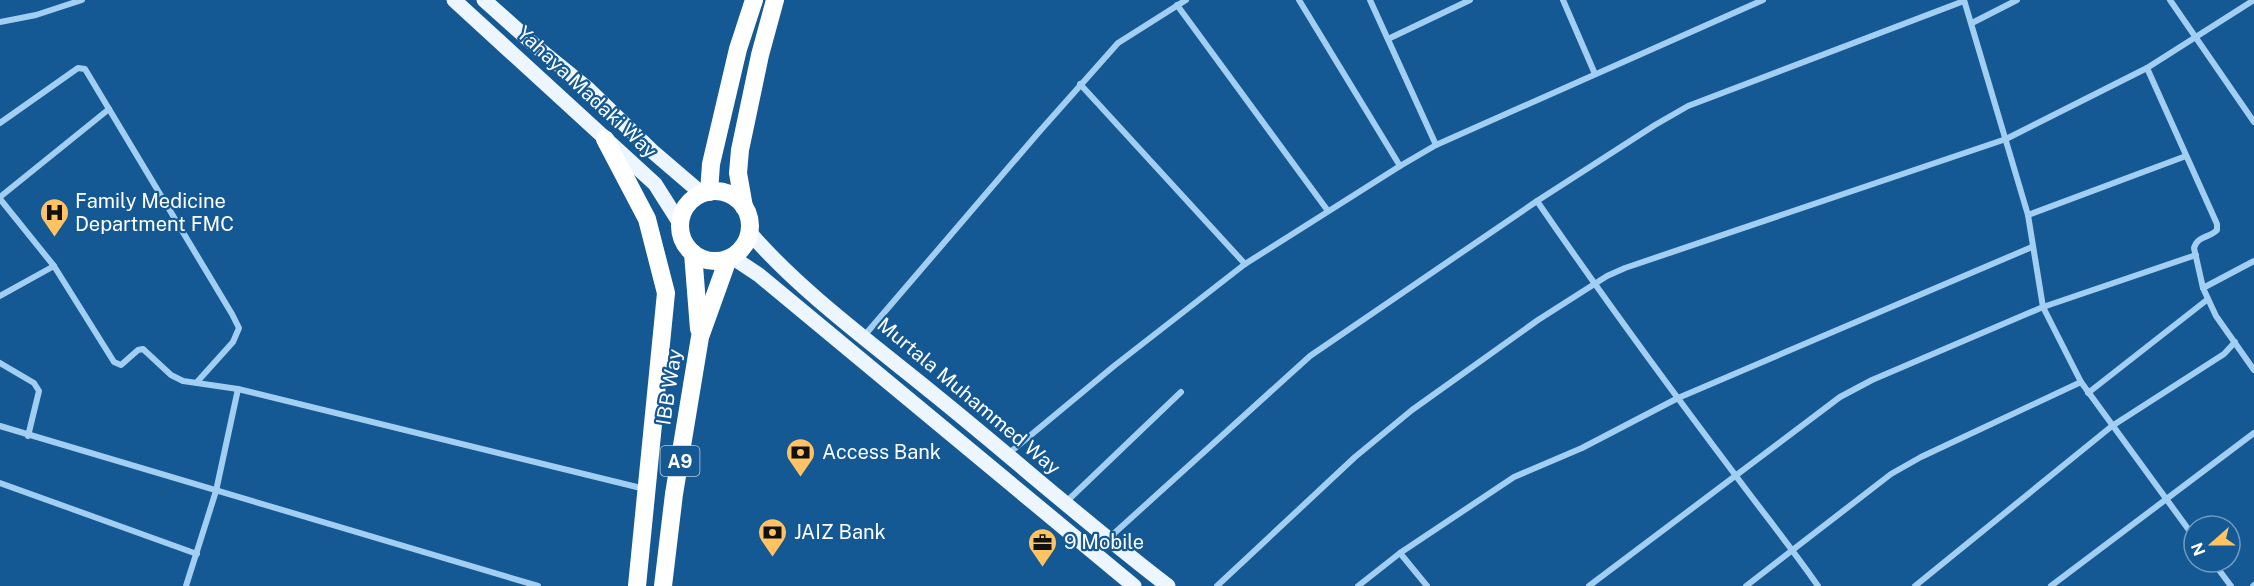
<svg xmlns="http://www.w3.org/2000/svg" width="2254" height="586" viewBox="0 0 2254 586" font-family="'Public Sans',sans-serif">
<style>
.lines{fill:none;stroke-linecap:round;stroke-linejoin:round}
.street{stroke:#a2cef2;stroke-width:6}
.primary{stroke:#edf6ff;stroke-width:15}
.highway{stroke:#fff;stroke-width:18}
.labels{text-anchor:middle;dominant-baseline:central;stroke-width:4.5;stroke-linejoin:round;paint-order:stroke}
.shield{fill:#145894;stroke:#b8cddf;stroke-width:1.5}
.shield-label{font-size:18px;font-weight:bold;fill:#fff}
.street-label{font-size:20px;fill:#fff;stroke:#145894}
.poi-label{font-size:20px;fill:#fff;stroke:#145894;text-anchor:start}
</style>
<rect width="100%" height="100%" fill="#145894"/>
<g class="lines">
<g class="street">
<path d="M1299,0L1400,166"/>
<path d="M1370,0L1436,145"/>
<path d="M1563,0L1595,74"/>
<path d="M1964,0L2028,215L2043,307L2081,382L2194,537"/>
<path d="M2170,0L2254,122"/>
<path d="M1177,5L1328,211"/>
<path d="M0,22L36,15L82,0"/>
<path d="M1972,23L2017,0"/>
<path d="M1388,39L1470,0"/>
<path d="M2147,68L2217,224V230C2210,238 2198,235 2194,248L2203,288L2216,316L2254,370"/>
<path d="M1080,84L1245,264"/>
<path d="M0,123L78,68L85,69L232,314L239,328L233,342L197,382"/>
<path d="M0,197L109,109"/>
<path d="M0,199L54,266L114,362L121,365L138,350L143,349L171,375L183,381L238,389L645,489"/>
<path d="M1537,201C1600,293 1666,383 1733,472C1761,510 1791,547 1818,586"/>
<path d="M2028,215L2186,156"/>
<path d="M2203,288L2254,261"/>
<path d="M0,296L54,266"/>
<path d="M864,336L1039,132L1118,43L1186,0"/>
<path d="M0,363L34,383L39,391L28,436"/>
<path d="M2088,393L2208,299"/>
<path d="M0,426L538,586"/>
<path d="M1008,454L1114,366L1245,264L1400,166L1436,145L1763,0"/>
<path d="M0,483L197,554"/>
<path d="M1065,503L1181,392"/>
<path d="M1109,538L1310,356L1537,201L1655,125L1688,106L1964,1"/>
<path d="M1400,553L1427,586"/>
<path d="M2213,562L2231,586"/>
<path d="M186,586L216,491L238,389"/>
<path d="M1217,586L1355,457L1412,410L1538,320L1607,276L1625,268L2006,139L2147,68L2254,0"/>
<path d="M1358,586L1400,553L1514,477L1582,448L1678,398L2032,247"/>
<path d="M1589,586L1840,397L1872,380L2043,307L2196,255"/>
<path d="M1746,586L1891,474L1921,457L2081,382"/>
<path d="M1915,586L2112,426L2224,354L2235,342"/>
<path d="M2051,586L2254,433"/>
<path d="M2253,586L2254,585"/>
</g>
<g class="primary">
<path d="M454,0L655,184L681,225"/>
<path d="M484,0L539,49L587,88L652,151L701,193"/>
<path d="M750,233C801,292 874,345 935,395C1013,458 1088,525 1168,586"/>
<path d="M732,257L759,275L1134,586"/>
</g>
<g class="highway">
<path d="M605,139L647,219L666,293L637,586"/>
<circle cx="715" cy="226" r="35"/>
<path d="M709,192L711,164L738,49L754,0"/>
<path d="M744,207L738,173L740,150L760,55L775,0"/>
<path d="M693,253L699,329"/>
<path d="M663,586L674,494L700,337L728,259"/>
</g>
</g>
<defs>
<symbol id="hospital-pin" viewBox="-11 -11 22 30"><path d="M0 17L-7.5 6A9.5 9.5 0 1 1 7.5 6Z" fill="#ffc363" stroke="#145894"/><path d="M-5-5h3v3.5h4V-5h3V5h-3V1.5h-4V5h-3Z" fill="#111"/></symbol>
<symbol id="bank-pin" viewBox="-11 -11 22 30"><path d="M0 17L-7.5 6A9.5 9.5 0 1 1 7.5 6Z" fill="#ffc363" stroke="#145894"/><path d="M-6-4H6V4H-6ZM0-2.3a2.3 2.3 0 1 0 0 4.6a2.3 2.3 0 1 0 0-4.6Z" fill="#111"/></symbol>
<symbol id="office-pin" viewBox="-11 -11 22 30"><path d="M0 17L-7.5 6A9.5 9.5 0 1 1 7.5 6Z" fill="#ffc363" stroke="#145894"/><path d="M-6-3h4V-5.5h4V-3h4V5H-6ZM-1-4.5V-3h2v-1.5ZM-6 0V1H6V0Z" fill="#111"/></symbol>
</defs>
<g fill-rule="evenodd">
<use href="#hospital-pin" x="38" y="196" width="33" height="45"/>
<use href="#bank-pin" x="784" y="436" width="33" height="45"/>
<use href="#bank-pin" x="756" y="516" width="33" height="45"/>
<use href="#office-pin" x="1026" y="526" width="33" height="45"/>
</g>
<g class="labels">
<rect class="shield" x="660.5" y="446" width="39" height="30" rx="4.5"/>
<g class="shield-label">
<text x="680" y="461">A9</text>
</g>
<g class="street-label">
<text transform="translate(587 92) rotate(43)">Yahaya Madaki Way</text>
<text transform="translate(669 387) rotate(-81)">IBB Way</text>
<text transform="translate(969 396) rotate(40)">Murtala Muhammed Way</text>
</g>
<g class="poi-label">
<text x="75" y="201">Family Medicine<tspan x="75" dy="23">Department FMC</tspan></text>
<text x="822" y="452">Access Bank</text>
<text x="794" y="532">JAIZ Bank</text>
<text x="1064" y="542">9 Mobile</text>
</g>
</g>
<g transform="translate(2212 544) rotate(249)"><circle r="28" fill="#145894" stroke="#729bbf" stroke-width="1.5"/>
<path d="M0-4.5L10 22L0 15L-10 22Z" fill="#ffc363"/>
<text y="-9" font-size="16" font-weight="bold" text-anchor="middle" fill="#ffffff">N</text>
</g>
</svg>
